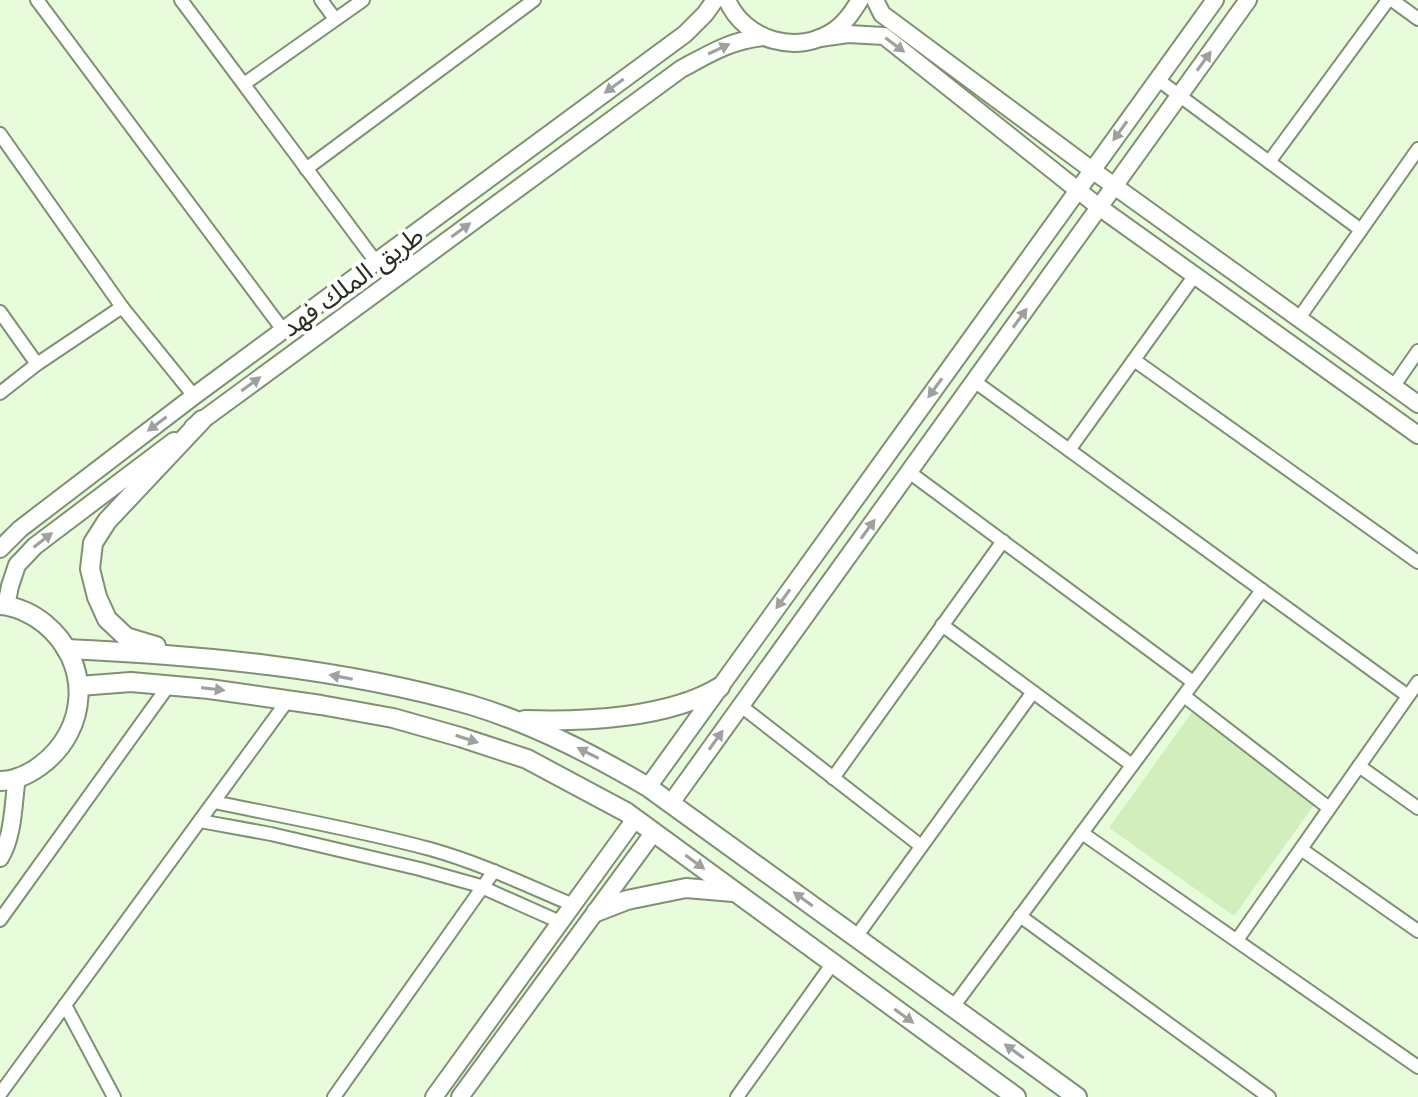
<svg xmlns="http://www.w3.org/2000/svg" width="1418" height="1097" viewBox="0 0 1418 1097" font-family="'PT Sans','Noto Sans Arabic',sans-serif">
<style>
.green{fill:#d1eebc}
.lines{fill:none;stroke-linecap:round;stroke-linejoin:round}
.minor-casing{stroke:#7f9073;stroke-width:16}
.tertiary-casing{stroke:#7f9073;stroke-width:20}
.secondary-casing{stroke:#7f9073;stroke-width:22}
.minor{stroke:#fff;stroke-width:12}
.tertiary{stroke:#fff;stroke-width:16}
.secondary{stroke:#fff;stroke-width:18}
.oneway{fill:#9ea19c}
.labels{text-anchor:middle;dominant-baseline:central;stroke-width:8;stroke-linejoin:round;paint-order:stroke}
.street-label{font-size:26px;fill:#272e22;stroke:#fff}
</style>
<rect width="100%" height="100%" fill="#e8fbdb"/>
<path class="green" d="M1192,712L1317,801L1234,916L1109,828Z"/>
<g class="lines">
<defs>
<g id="minor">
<path d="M37,0L283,330"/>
<path d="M181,0L376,262"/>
<path d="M321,0L335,19"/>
<path d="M1392,0L1418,19"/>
<path d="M1157,79L1361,230"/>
<path d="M244,84L363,0"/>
<path d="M0,134L122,307"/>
<path d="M1269,162L1388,0"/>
<path d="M306,169L534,0"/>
<path d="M0,312L37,364"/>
<path d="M1299,318L1418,149"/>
<path d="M1134,360L1418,562"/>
<path d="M974,381L1408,696"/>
<path d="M1393,387L1418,351"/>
<path d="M0,393L37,364L122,307L194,396"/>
<path d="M1069,450L1195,275"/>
<path d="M909,472L1193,682"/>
<path d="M942,625L1132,765"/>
<path d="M1184,696L1329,808"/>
<path d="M741,706L921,846"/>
<path d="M1359,766L1418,808"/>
<path d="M833,778L1003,541"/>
<path d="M214,802C286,817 359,830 430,849C480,863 526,885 573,905"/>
<path d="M200,821L271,834L420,869L477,885L560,922"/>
<path d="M1082,833L1418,1067"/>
<path d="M1301,849L1418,931"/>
<path d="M1020,916L1269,1097"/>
<path d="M0,920L169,685"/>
<path d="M856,937L1033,692"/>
<path d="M1237,940L1418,682"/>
<path d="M65,1005L114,1097"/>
<path d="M953,1007L1262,590"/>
<path d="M0,1094L288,700"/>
<path d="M334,1097L494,871"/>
<path d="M737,1097L833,963"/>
</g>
<g id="tertiary">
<path d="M727,0C745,41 798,56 835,30C846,22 853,11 860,0"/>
<path d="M875,0L882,14L1092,170L1418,404"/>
<path d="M820,38L848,34L884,36L1099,207L1418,435"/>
<path d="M193,427L681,69C711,53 729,41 763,37"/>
<path d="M0,549L20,529L194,396L685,34L705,14L715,0"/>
<path d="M6,606L10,586L17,565L35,546L174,441"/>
<path d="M648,787L1215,0"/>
<path d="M671,803L1248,0"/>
<path d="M0,858C14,835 13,803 17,777"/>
<path d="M434,1097L635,819"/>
<path d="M460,1097L654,832"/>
</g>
<g id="secondary">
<path d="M0,605C16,606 33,614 45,624C92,663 89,730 40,766C29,774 14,781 0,781"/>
<path d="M156,646L126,637L107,619L97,597L90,569L93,543L107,521L202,420"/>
<path d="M66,649C201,655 341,668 471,705C534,724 592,754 648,787L1077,1097"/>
<path d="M79,686L131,682L209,689L321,705L393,718L460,737L527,759L626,812L1016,1097"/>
<path d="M525,720C585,722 669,718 720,687"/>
<path d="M596,912L627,900L686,888L733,892"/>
</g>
</defs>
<use href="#minor" class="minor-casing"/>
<use href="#tertiary" class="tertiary-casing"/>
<use href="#secondary" class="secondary-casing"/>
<use href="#minor" class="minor"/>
<use href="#tertiary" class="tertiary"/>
<use href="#secondary" class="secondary"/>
</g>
<defs><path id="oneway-solid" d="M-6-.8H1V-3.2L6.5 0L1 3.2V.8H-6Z" transform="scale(2)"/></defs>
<g class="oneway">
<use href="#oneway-solid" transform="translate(895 45) rotate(37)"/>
<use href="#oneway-solid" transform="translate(719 49) rotate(-25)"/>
<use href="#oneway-solid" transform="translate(1204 61) rotate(-54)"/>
<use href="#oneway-solid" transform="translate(614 86) rotate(144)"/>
<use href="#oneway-solid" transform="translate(1120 131) rotate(126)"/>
<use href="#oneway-solid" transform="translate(461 230) rotate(-36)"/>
<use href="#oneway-solid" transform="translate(1020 318) rotate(-54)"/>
<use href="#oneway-solid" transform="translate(251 384) rotate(-36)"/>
<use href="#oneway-solid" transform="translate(935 388) rotate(126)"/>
<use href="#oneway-solid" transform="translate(157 424) rotate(143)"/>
<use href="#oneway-solid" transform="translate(868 529) rotate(-54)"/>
<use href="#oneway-solid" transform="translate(43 540) rotate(-38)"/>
<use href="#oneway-solid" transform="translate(783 599) rotate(126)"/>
<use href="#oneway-solid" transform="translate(341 677) rotate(-169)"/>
<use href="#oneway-solid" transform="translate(213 689) rotate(7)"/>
<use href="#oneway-solid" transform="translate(467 739) rotate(18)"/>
<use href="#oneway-solid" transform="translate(716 740) rotate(-54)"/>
<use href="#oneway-solid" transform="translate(588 753) rotate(-153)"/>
<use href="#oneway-solid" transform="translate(695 862) rotate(36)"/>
<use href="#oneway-solid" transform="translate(803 899) rotate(-144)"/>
<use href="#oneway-solid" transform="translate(904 1016) rotate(36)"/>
<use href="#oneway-solid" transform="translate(1014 1051) rotate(-144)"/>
</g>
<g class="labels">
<g class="street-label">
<text transform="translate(352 281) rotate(-36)">طريق الملك فهد</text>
</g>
</g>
</svg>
